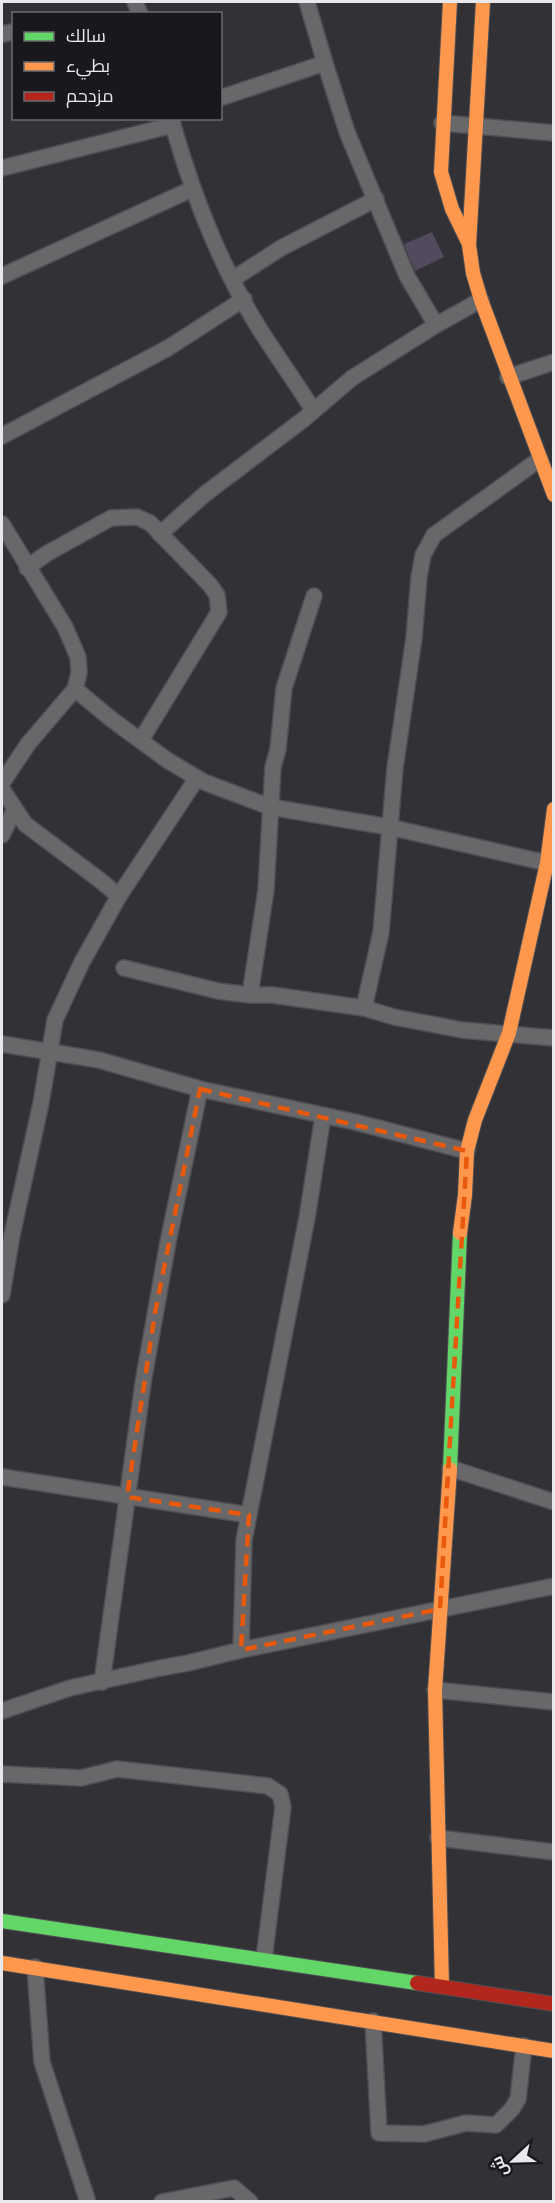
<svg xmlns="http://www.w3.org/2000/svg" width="555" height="2203" viewBox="0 0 555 2203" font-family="'PT Sans',Cairo,sans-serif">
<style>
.building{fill:#514b5d}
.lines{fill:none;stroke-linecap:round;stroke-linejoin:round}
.street-casing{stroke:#504f53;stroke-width:18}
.fast-casing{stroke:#504f53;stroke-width:16}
.slow-casing{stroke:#504f53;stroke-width:16}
.jam-casing{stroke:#504f53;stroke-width:16}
.street{stroke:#68676a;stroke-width:15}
.fast{stroke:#63d668;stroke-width:14}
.slow{stroke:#ff974d;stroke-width:14}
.jam{stroke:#b3261e;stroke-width:14}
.marked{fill:none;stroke:#e8590c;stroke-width:4.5;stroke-dasharray:12 8;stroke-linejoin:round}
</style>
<rect width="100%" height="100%" fill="#323136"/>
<path class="building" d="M432,232L444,257L415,271L404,244Z"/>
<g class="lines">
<defs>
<g id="street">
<path d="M135,2L140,14"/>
<path d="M307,2L325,63L347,132L407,276L436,325"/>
<path d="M2,34L14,32"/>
<path d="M220,98L325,63"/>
<path d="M171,118C191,190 218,261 257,325C275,354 295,381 313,410"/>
<path d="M442,123L554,133"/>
<path d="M2,168L173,125"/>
<path d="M2,276L192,189"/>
<path d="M233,279L281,248L376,199"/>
<path d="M508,377L554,362"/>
<path d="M2,436L168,348L244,299"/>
<path d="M2,524L65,627L78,657L79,673L75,689L28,744L2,783"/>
<path d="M160,534L205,494L304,419L352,378L436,325L481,300"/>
<path d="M27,568L46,554L111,518L137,517L150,523L210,585L217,595L219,612L141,740"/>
<path d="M75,689L111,719L167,760L204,782L270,807L389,827L547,863"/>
<path d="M2,789L25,824L101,881L119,896"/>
<path d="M2,835L15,809"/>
<path d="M124,968L218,991L250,995L266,890L273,767L278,749L284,688L314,596"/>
<path d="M250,995H272L364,1008L394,1017L462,1030L554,1038"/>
<path d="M364,1008L381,932L395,768L414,638L419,577L423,555L434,535L540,459"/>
<path d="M2,1044L99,1060L200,1089L355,1122L467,1151"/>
<path d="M2,1295L12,1235L41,1103L55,1020L82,962L119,896L197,778"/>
<path d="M450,1468L554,1502"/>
<path d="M2,1477L249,1515"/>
<path d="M241,1650L244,1540L307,1218L323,1116"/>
<path d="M102,1682L143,1383L168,1242L200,1089"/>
<path d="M435,1690L554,1702"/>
<path d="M2,1711L70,1688L160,1668L188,1663L241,1650L554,1586"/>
<path d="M2,1774L81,1778L117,1769L268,1786L280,1794L283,1807L264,1959"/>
<path d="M438,1838L554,1852"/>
<path d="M35,1967L42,2062L88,2202"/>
<path d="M373,2021L379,2133L424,2134L466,2123L496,2125L512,2109L518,2099L524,2046"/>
<path d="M162,2202L234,2188L250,2202"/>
</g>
<g id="fast">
<path d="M450,1469L460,1233"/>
<path d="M2,1921L417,1983"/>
</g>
<g id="slow">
<path d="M450,2L441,172L452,209L469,244"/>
<path d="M483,2L469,245L473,273L481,300L554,495"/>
<path d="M460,1233L465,1195L467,1151L475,1120L509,1033L547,863L554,809"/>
<path d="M2,1963L554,2051"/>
<path d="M442,1986L435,1690L450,1469"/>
</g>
<path id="jam" d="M417,1983L554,2004"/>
</defs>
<use href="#street" class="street-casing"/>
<use href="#fast" class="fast-casing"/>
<use href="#slow" class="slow-casing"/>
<use href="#jam" class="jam-casing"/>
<use href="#street" class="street"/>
<use href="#fast" class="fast"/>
<use href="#slow" class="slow"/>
<use href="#jam" class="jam"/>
</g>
<path class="marked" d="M200,1089L467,1151L440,1609L241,1650L249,1515L127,1497L155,1313Z"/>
<rect width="555" height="2203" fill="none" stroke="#e9e8ec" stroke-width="6"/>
<rect x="12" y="12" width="210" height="108" fill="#19181c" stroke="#6c6b6f" stroke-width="1.5"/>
<rect x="24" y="32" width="30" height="9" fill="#63d668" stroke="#6c6b6f" stroke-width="1.5"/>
<text x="66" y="42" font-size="18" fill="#e9e8ec">سالك</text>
<rect x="24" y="62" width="30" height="9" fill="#ff974d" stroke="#6c6b6f" stroke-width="1.5"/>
<text x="66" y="72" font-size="18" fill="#e9e8ec">بطيء</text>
<rect x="24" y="92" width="30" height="9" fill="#b3261e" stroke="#6c6b6f" stroke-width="1.5"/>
<text x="66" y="102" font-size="18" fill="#e9e8ec">مزدحم</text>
<g transform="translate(513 2161) rotate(248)" stroke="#19181c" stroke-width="4.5" paint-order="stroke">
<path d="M0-4.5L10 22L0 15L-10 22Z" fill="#e9e8ec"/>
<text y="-9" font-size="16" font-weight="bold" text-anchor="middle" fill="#e9e8ec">ش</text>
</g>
</svg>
